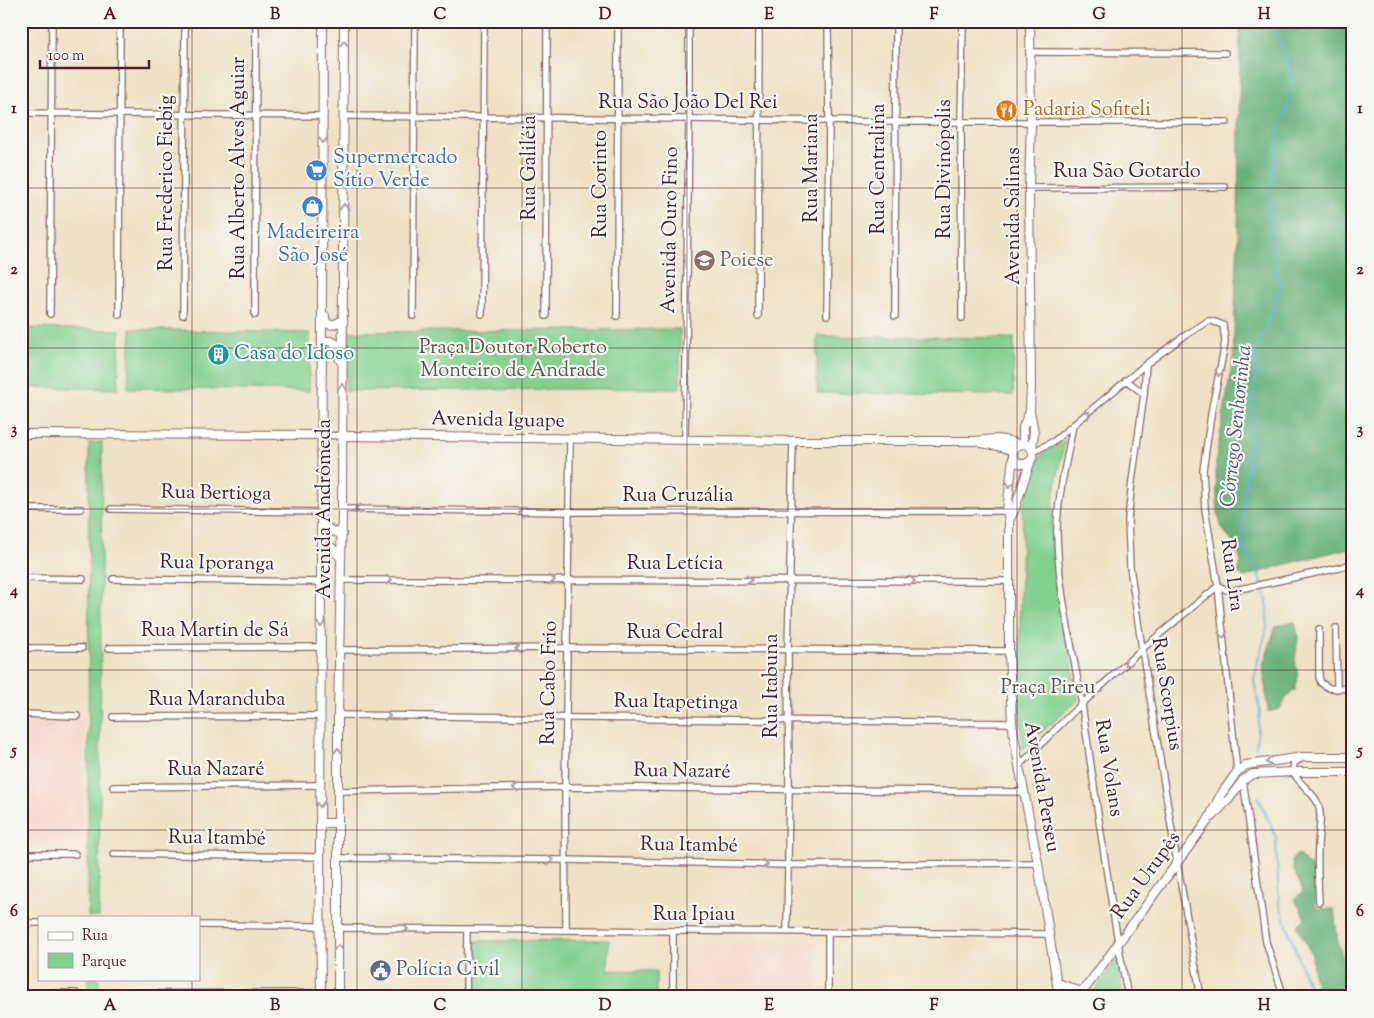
<svg xmlns="http://www.w3.org/2000/svg" width="1374" height="1018" viewBox="0 0 1374 1018" font-family="'Sorts Mill Goudy',serif">
<style>
.built{fill:#f6d2c4}
.green{fill:#82d08f;stroke:#66785d}
.forest{fill:#69b27a;stroke:#5a6852}
.lines{fill:none;stroke-linecap:round;stroke-linejoin:round}
.stream{stroke:#5aadd6;stroke-width:2}
.street-casing{stroke:#846361;stroke-width:8}
.secondary-casing{stroke:#846361;stroke-width:10}
.street{stroke:#fff;stroke-width:5.5}
.secondary{stroke:#fff;stroke-width:8}
.oneway{stroke:#ae9aa0}
.grid{fill:none;stroke:#4a1f2b;stroke-width:1;stroke-opacity:0.55}
.labels{text-anchor:middle;dominant-baseline:central;stroke-width:4.5;stroke-linejoin:round;paint-order:stroke}
.street-label{font-size:20px;fill:#4a1f2b;stroke:#f6f6f2}
.food-label{font-size:20px;fill:#c56008;stroke:#f6f6f2;text-anchor:start}
.shop-label{font-size:20px;fill:#366cbe;stroke:#f6f6f2;text-anchor:start}
.education-label{font-size:20px;fill:#785e54;stroke:#f6f6f2;text-anchor:start}
.park-label{font-size:20px;fill:#5b5449;stroke:#f6f6f2}
.culture-label{font-size:20px;fill:#0d838f;stroke:#f6f6f2;text-anchor:start}
.service-label{font-size:20px;fill:#4e5e75;stroke:#f6f6f2;text-anchor:start}
.water-label{font-size:21px;font-style:italic;fill:#50586f;stroke:#f6f6f2}
.neatline{fill:none;stroke:#4a1f2b;stroke-width:2}
.grid-label{font-size:16px;text-anchor:middle;font-weight:bold;fill:#4a1f2b}
</style>
<rect width="100%" height="100%" fill="#f6f6f2"/>
<filter id="ink" filterUnits="userSpaceOnUse"><feTurbulence type="fractalNoise" baseFrequency=".02" numOctaves="2"/><feDisplacementMap in="SourceGraphic" scale="10" xChannelSelector="R" yChannelSelector="G"/><feConvolveMatrix kernelMatrix="1 2 1 2 8 2 1 2 1" color-interpolation-filters="sRGB"/></filter>
<filter id="wash" filterUnits="userSpaceOnUse"><feTurbulence type="fractalNoise" baseFrequency=".0096" numOctaves="4" result="noise"/><feDisplacementMap in="SourceGraphic" scale="20" xChannelSelector="R" yChannelSelector="G"/><feGaussianBlur stdDeviation="1.12" result="paint"/><feColorMatrix in="noise" values="0 0 0 0 0 0 0 0 0 0 0 0 0 0 0 0 0 1.4 0 .05"/><feComposite in="paint" operator="in"/></filter>
<g filter="url(#wash)">
<rect width="100%" height="100%" fill="#efe1c4"/>
<g class="built">
<path d="M21,719L84,720L82,844L21,843Z"/>
<path d="M817,942V997H683L684,944Z"/>
</g>
<g class="green">
<path d="M21,328L120,330L118,389L21,387Z"/>
<path d="M131,329L310,333L309,391L128,388Z"/>
<path d="M680,329V388L346,391L345,332Z"/>
<path d="M817,336L1014,338L1013,395L817,393Z"/>
<path d="M1065,440L1054,495L1051,533L1055,575L1078,700L1022,750L1020,709V598L1023,507L1035,467L1042,454Z"/>
<path d="M102,442L99,917H88L89,443Z"/>
<path d="M609,940L608,970L656,971V997H472L475,941Z"/>
<path d="M1117,959L1123,997H1090Z"/>
<path d="M88,979H99V997H87Z"/>
</g>
<g class="forest">
<path d="M1240,21H1353V547L1283,565L1244,577L1238,573L1241,562L1236,547L1222,528L1218,514L1216,479V460L1233,358L1238,237Z"/>
<path d="M1295,622L1298,637L1295,659L1298,677L1295,690L1286,697L1280,709L1268,712L1263,665L1276,626Z"/>
<path d="M1298,854L1313,870L1316,909H1334L1338,942L1348,974L1353,985V997H1322L1314,980L1312,955L1297,926L1305,918L1295,899L1303,891L1293,868L1292,859Z"/>
</g>
<g class="lines">
<g class="stream">
<path d="M1256,747L1260,711L1254,680L1259,657L1267,628V600L1259,574L1243,546V512L1253,409L1257,350L1280,286L1273,256L1268,220L1273,171L1278,138L1292,88L1287,60L1272,21"/>
<path d="M1258,797L1276,837L1279,903L1305,977L1314,997"/>
</g>
</g>
</g>
<g filter="url(#ink)">
<g class="lines">
<defs>
<g id="street">
<path d="M1029,52L1225,53"/>
<path d="M21,113L323,116"/>
<path d="M344,116L689,119L896,122H1227"/>
<path d="M1029,188L1225,187"/>
<path d="M50,314L52,21"/>
<path d="M482,314L484,21"/>
<path d="M119,315L120,21"/>
<path d="M183,315L185,21"/>
<path d="M255,315L256,21"/>
<path d="M827,315L829,120L828,21"/>
<path d="M413,316L415,21"/>
<path d="M546,316L547,21"/>
<path d="M617,316L618,21"/>
<path d="M758,316L759,21"/>
<path d="M895,316L896,21"/>
<path d="M962,318L961,122L963,21"/>
<path d="M1146,364L1144,394L1132,481L1128,520L1130,567L1142,649L1177,862L1201,997"/>
<path d="M1126,380L1144,394"/>
<path d="M1073,425C1067,460 1057,497 1057,533C1058,591 1073,648 1082,705C1097,803 1109,900 1128,997"/>
<path d="M322,435L342,436"/>
<path d="M685,439L689,119V21"/>
<path d="M1033,452L1054,441L1146,364L1183,337L1208,321H1212L1223,325L1225,341L1223,354L1212,408L1203,470L1205,509L1218,586L1237,772"/>
<path d="M21,509H81"/>
<path d="M111,509L322,512"/>
<path d="M342,509L569,512L1009,511"/>
<path d="M21,578L83,579"/>
<path d="M113,579L321,582"/>
<path d="M341,580L1009,581"/>
<path d="M1218,586L1227,590H1235L1339,568L1353,563"/>
<path d="M1336,628L1337,689"/>
<path d="M1319,629V677L1321,683L1329,688L1353,689"/>
<path d="M21,648H82"/>
<path d="M109,648L321,647"/>
<path d="M340,650L567,648L1009,651"/>
<path d="M21,714L77,716"/>
<path d="M338,715L1012,723"/>
<path d="M113,717L321,716"/>
<path d="M1302,758L1294,763C1289,780 1313,789 1318,804C1323,818 1318,833 1318,847C1317,865 1318,883 1319,902"/>
<path d="M1019,766L1073,712L1142,649L1218,586"/>
<path d="M1243,780L1266,942L1284,997"/>
<path d="M113,787L320,785"/>
<path d="M338,791L565,787L1025,792"/>
<path d="M21,854H75"/>
<path d="M114,854L320,857"/>
<path d="M339,858L566,860L787,865L1038,863"/>
<path d="M21,923H39"/>
<path d="M199,925L321,926"/>
<path d="M338,928L1050,934"/>
<path d="M566,930L565,787L570,438"/>
<path d="M673,931V997"/>
<path d="M787,931L789,790L788,650L793,441"/>
<path d="M828,932V997"/>
<path d="M21,994L76,993"/>
<path d="M111,994L321,993"/>
<path d="M466,997L467,930"/>
</g>
<g id="secondary">
<path d="M1030,21L1031,123L1029,188L1031,385L1030,411L1034,432L1032,449"/>
<path d="M325,316C326,330 335,324 343,320"/>
<path d="M322,341H331L335,343L340,360"/>
<path d="M21,434L322,435"/>
<path d="M342,436L793,441H975C993,439 1002,437 1020,445"/>
<path d="M982,443L1003,447L1013,451"/>
<circle cx="1023" cy="454" r="10"/>
<path d="M1023,444V427L1030,411"/>
<path d="M1013,457L1007,511L1009,521V651L1012,723L1019,766L1038,863L1059,997"/>
<path d="M322,521C327,529 332,532 342,534"/>
<path d="M1009,521L1014,511L1031,460"/>
<path d="M321,544L331,547L341,558"/>
<path d="M1212,817L1229,799L1243,780L1253,774L1293,772H1353"/>
<path d="M320,823H338"/>
<path d="M1058,983L1078,991L1083,990"/>
<path d="M321,997L320,857L323,21"/>
<path d="M338,997V715L342,509L344,21"/>
<path d="M1079,997L1207,822L1220,796L1237,772L1246,765L1303,757H1353"/>
</g>
</defs>
<use href="#street" class="street-casing"/>
<use href="#secondary" class="secondary-casing"/>
<use href="#street" class="street"/>
<use href="#secondary" class="secondary"/>
</g>
<defs><path id="oneway-chevron" d="M-2-3.5L2.5 0L-2 3.5" fill="none" stroke-width="1.6" stroke-linecap="round" stroke-linejoin="round" transform="scale(1.25)"/></defs>
<g class="oneway">
<use href="#oneway-chevron" transform="translate(344 44) rotate(-90)"/>
<use href="#oneway-chevron" transform="translate(323 140) rotate(90)"/>
<use href="#oneway-chevron" transform="translate(344 207) rotate(-90)"/>
<use href="#oneway-chevron" transform="translate(1219 373) rotate(102)"/>
<use href="#oneway-chevron" transform="translate(342 387) rotate(-90)"/>
<use href="#oneway-chevron" transform="translate(1087 414) rotate(-40)"/>
<use href="#oneway-chevron" transform="translate(1010 484) rotate(97)"/>
<use href="#oneway-chevron" transform="translate(358 509) rotate(-179)"/>
<use href="#oneway-chevron" transform="translate(521 512) rotate(-179)"/>
<use href="#oneway-chevron" transform="translate(389 580)"/>
<use href="#oneway-chevron" transform="translate(552 580)"/>
<use href="#oneway-chevron" transform="translate(749 580)"/>
<use href="#oneway-chevron" transform="translate(912 581)"/>
<use href="#oneway-chevron" transform="translate(321 624) rotate(90)"/>
<use href="#oneway-chevron" transform="translate(1223 635) rotate(84)"/>
<use href="#oneway-chevron" transform="translate(518 649) rotate(180)"/>
<use href="#oneway-chevron" transform="translate(1127 663) rotate(137)"/>
<use href="#oneway-chevron" transform="translate(387 716) rotate(1)"/>
<use href="#oneway-chevron" transform="translate(338 751) rotate(-90)"/>
<use href="#oneway-chevron" transform="translate(1269 762) rotate(172)"/>
<use href="#oneway-chevron" transform="translate(516 788) rotate(179)"/>
<use href="#oneway-chevron" transform="translate(320 804) rotate(90)"/>
<use href="#oneway-chevron" transform="translate(387 859)"/>
<use href="#oneway-chevron" transform="translate(550 860)"/>
<use href="#oneway-chevron" transform="translate(765 864) rotate(1)"/>
<use href="#oneway-chevron" transform="translate(405 929) rotate(1)"/>
<use href="#oneway-chevron" transform="translate(338 948) rotate(-89)"/>
</g>
</g>
<path class="grid" d="M192,21V917M357,21V997M522,21V997M687,21V997M852,21V997M1017,21V997M1182,21V997M21,188H1353M21,348H1353M21,509H1353M21,670H1353M21,830H1353M192,979V997"/>
<defs>
<symbol id="restaurant-disc" viewBox="-11 -11 22 22"><circle r="9.5" fill="#e8710a" stroke="#f6f6f2"/><path d="M-5-6h1v4h1v-4h1v4h1v-4h1v5L-1.5 .5V6h-2V.5L-5-1ZM5-6V6H3V1.5H1.5Q1.5-4 5-6Z" fill="#fff"/></symbol>
<symbol id="supermarket-disc" viewBox="-11 -11 22 22"><circle r="9.5" fill="#3f7fe0" stroke="#f6f6f2"/><path d="M-6-5.5h2.5l.6 2H6L4.5 2H-2.5L-4.4-4H-6ZM-1.5 3.2a1.3 1.3 0 1 0 .1 0ZM3 3.2a1.3 1.3 0 1 0 .1 0Z" fill="#fff"/></symbol>
<symbol id="shop-disc" viewBox="-11 -11 22 22"><circle r="9.5" fill="#3f7fe0" stroke="#f6f6f2"/><path d="M-5-2.5h2.3a2.7 3.5 0 0 1 5.4 0H5L5.5 6h-11ZM-1.5-2.5h3a1.5 2.3 0 0 0-3 0Z" fill="#fff"/></symbol>
<symbol id="school-disc" viewBox="-11 -11 22 22"><circle r="9.5" fill="#8d6e63" stroke="#f6f6f2"/><path d="M0-5L7-2L0 1L-7-2ZM-4 1L0 2.5L4 1V4Q0 6-4 4Z" fill="#fff"/></symbol>
<symbol id="building-disc" viewBox="-11 -11 22 22"><circle r="9.5" fill="#0f9aa8" stroke="#f6f6f2"/><path d="M-4-6H4V6H1V3H-1V6H-4ZM-2.5-4.3h1.7v1.8h-1.7ZM.8-4.3h1.7v1.8H.8ZM-2.5-1h1.7V.8h-1.7ZM.8-1h1.7V.8H.8Z" fill="#fff"/></symbol>
<symbol id="civic-disc" viewBox="-11 -11 22 22"><circle r="9.5" fill="#5c6f8a" stroke="#f6f6f2"/><path d="M-.6-6.5H3V-4.5H.6V-3L4-1V1h2V6H-6V1h2V-1L-.6-3ZM-1.2 2.5V6h2.4V2.5Z" fill="#fff"/></symbol>
</defs>
<g fill-rule="evenodd">
<use href="#restaurant-disc" x="994" y="98" width="25" height="25"/>
<use href="#supermarket-disc" x="304" y="158" width="25" height="25"/>
<use href="#shop-disc" x="300" y="194" width="25" height="25"/>
<use href="#school-disc" x="692" y="248" width="25" height="25"/>
<use href="#building-disc" x="206" y="342" width="25" height="25"/>
<use href="#civic-disc" x="368" y="958" width="25" height="25"/>
</g>
<g class="labels">
<g class="street-label">
<text x="688" y="103">Rua São João Del Rei</text>
<text transform="translate(239 168) rotate(-90)">Rua Alberto Alves Aguiar</text>
<text transform="translate(530 168) rotate(-90)">Rua Galiléia</text>
<text transform="translate(812 168) rotate(-90)">Rua Mariana</text>
<text transform="translate(879 169) rotate(-90)">Rua Centralina</text>
<text transform="translate(945 169) rotate(-90)">Rua Divinópolis</text>
<text x="1127" y="172">Rua São Gotardo</text>
<text transform="translate(167 183) rotate(-90)">Rua Frederico Fiebig</text>
<text transform="translate(601 184) rotate(-90)">Rua Corinto</text>
<text transform="translate(1014 216) rotate(-90)">Avenida Salinas</text>
<text transform="translate(671 230) rotate(-89)">Avenida Ouro Fino</text>
<text transform="translate(498 421) rotate(1)">Avenida Iguape</text>
<text transform="translate(216 494) rotate(1)">Rua Bertioga</text>
<text x="678" y="496">Rua Cruzália</text>
<text transform="translate(325 509) rotate(-90)">Avenida Andrômeda</text>
<text transform="translate(217 564) rotate(1)">Rua Iporanga</text>
<text x="675" y="564">Rua Letícia</text>
<text transform="translate(1231 575) rotate(82)">Rua Lira</text>
<text x="215" y="631">Rua Martin de Sá</text>
<text x="675" y="633">Rua Cedral</text>
<text transform="translate(550 683) rotate(-89)">Rua Cabo Frio</text>
<text transform="translate(772 686) rotate(-90)">Rua Itabuna</text>
<text transform="translate(1166 694) rotate(81)">Rua Scorpius</text>
<text x="217" y="700">Rua Maranduba</text>
<text transform="translate(676 703) rotate(1)">Rua Itapetinga</text>
<text transform="translate(1108 768) rotate(81)">Rua Volans</text>
<text x="216" y="770">Rua Nazaré</text>
<text transform="translate(682 772) rotate(1)">Rua Nazaré</text>
<text transform="translate(1041 787) rotate(80)">Avenida Perseu</text>
<text transform="translate(217 839) rotate(1)">Rua Itambé</text>
<text transform="translate(689 846) rotate(1)">Rua Itambé</text>
<text transform="translate(1147 876) rotate(-54)">Rua Urupês</text>
<text x="694" y="915">Rua Ipiau</text>
</g>
<g class="food-label">
<text x="1023" y="110">Padaria Sofiteli</text>
</g>
<g class="shop-label">
<text x="333" y="158">Supermercado<tspan x="333" dy="23">Sítio Verde</tspan></text>
<text x="313" y="233" text-anchor="middle">Madeireira<tspan x="313" dy="23">São José</tspan></text>
</g>
<g class="education-label">
<text x="720" y="261">Poiese</text>
</g>
<g class="park-label">
<text x="513" y="348">Praça Doutor Roberto<tspan x="513" dy="23">Monteiro de Andrade</tspan></text>
<text x="1048" y="688">Praça Pireu</text>
</g>
<g class="culture-label">
<text x="234" y="354">Casa do Idoso</text>
</g>
<g class="service-label">
<text x="396" y="970">Polícia Civil</text>
</g>
<g class="water-label">
<text transform="translate(1237 426) rotate(-84)">Córrego Senhorinha</text>
</g>
</g>
<rect width="1374" height="1018" fill="none" stroke="#f6f6f2" stroke-width="55"/>
<rect x="38" y="916" width="162" height="65" fill="#f6f6f2" stroke="#b1a0a2"/>
<rect x="48" y="932" width="25" height="8" fill="#ffffff" stroke="#b1a0a2"/>
<text x="82" y="940" font-size="15" fill="#4a1f2b">Rua</text>
<rect x="48" y="953" width="25" height="15" fill="#82d08f" stroke="#b1a0a2"/>
<text x="82" y="966" font-size="15" fill="#4a1f2b">Parque</text>
<path d="M40 60v8h109v-8" fill="none" stroke="#4a1f2b" stroke-width="2.5"/>
<text x="48" y="60" font-size="15" fill="#4a1f2b" stroke="#f6f6f2" stroke-width="4" paint-order="stroke">100 m</text>
<rect x="28" y="28" width="1318" height="962" class="neatline"/>
<g class="grid-label">
<text x="110" y="19">A</text>
<text x="275" y="19">B</text>
<text x="440" y="19">C</text>
<text x="605" y="19">D</text>
<text x="769" y="19">E</text>
<text x="934" y="19">F</text>
<text x="1099" y="19">G</text>
<text x="1264" y="19">H</text>
<text x="14" y="113">1</text>
<text x="1360" y="113">1</text>
<text x="14" y="274">2</text>
<text x="1360" y="274">2</text>
<text x="14" y="434">3</text>
<text x="1360" y="434">3</text>
<text x="14" y="595">4</text>
<text x="1360" y="595">4</text>
<text x="14" y="755">5</text>
<text x="1360" y="755">5</text>
<text x="14" y="916">6</text>
<text x="1360" y="916">6</text>
<text x="110" y="1010">A</text>
<text x="275" y="1010">B</text>
<text x="440" y="1010">C</text>
<text x="605" y="1010">D</text>
<text x="769" y="1010">E</text>
<text x="934" y="1010">F</text>
<text x="1099" y="1010">G</text>
<text x="1264" y="1010">H</text>
</g>
</svg>
